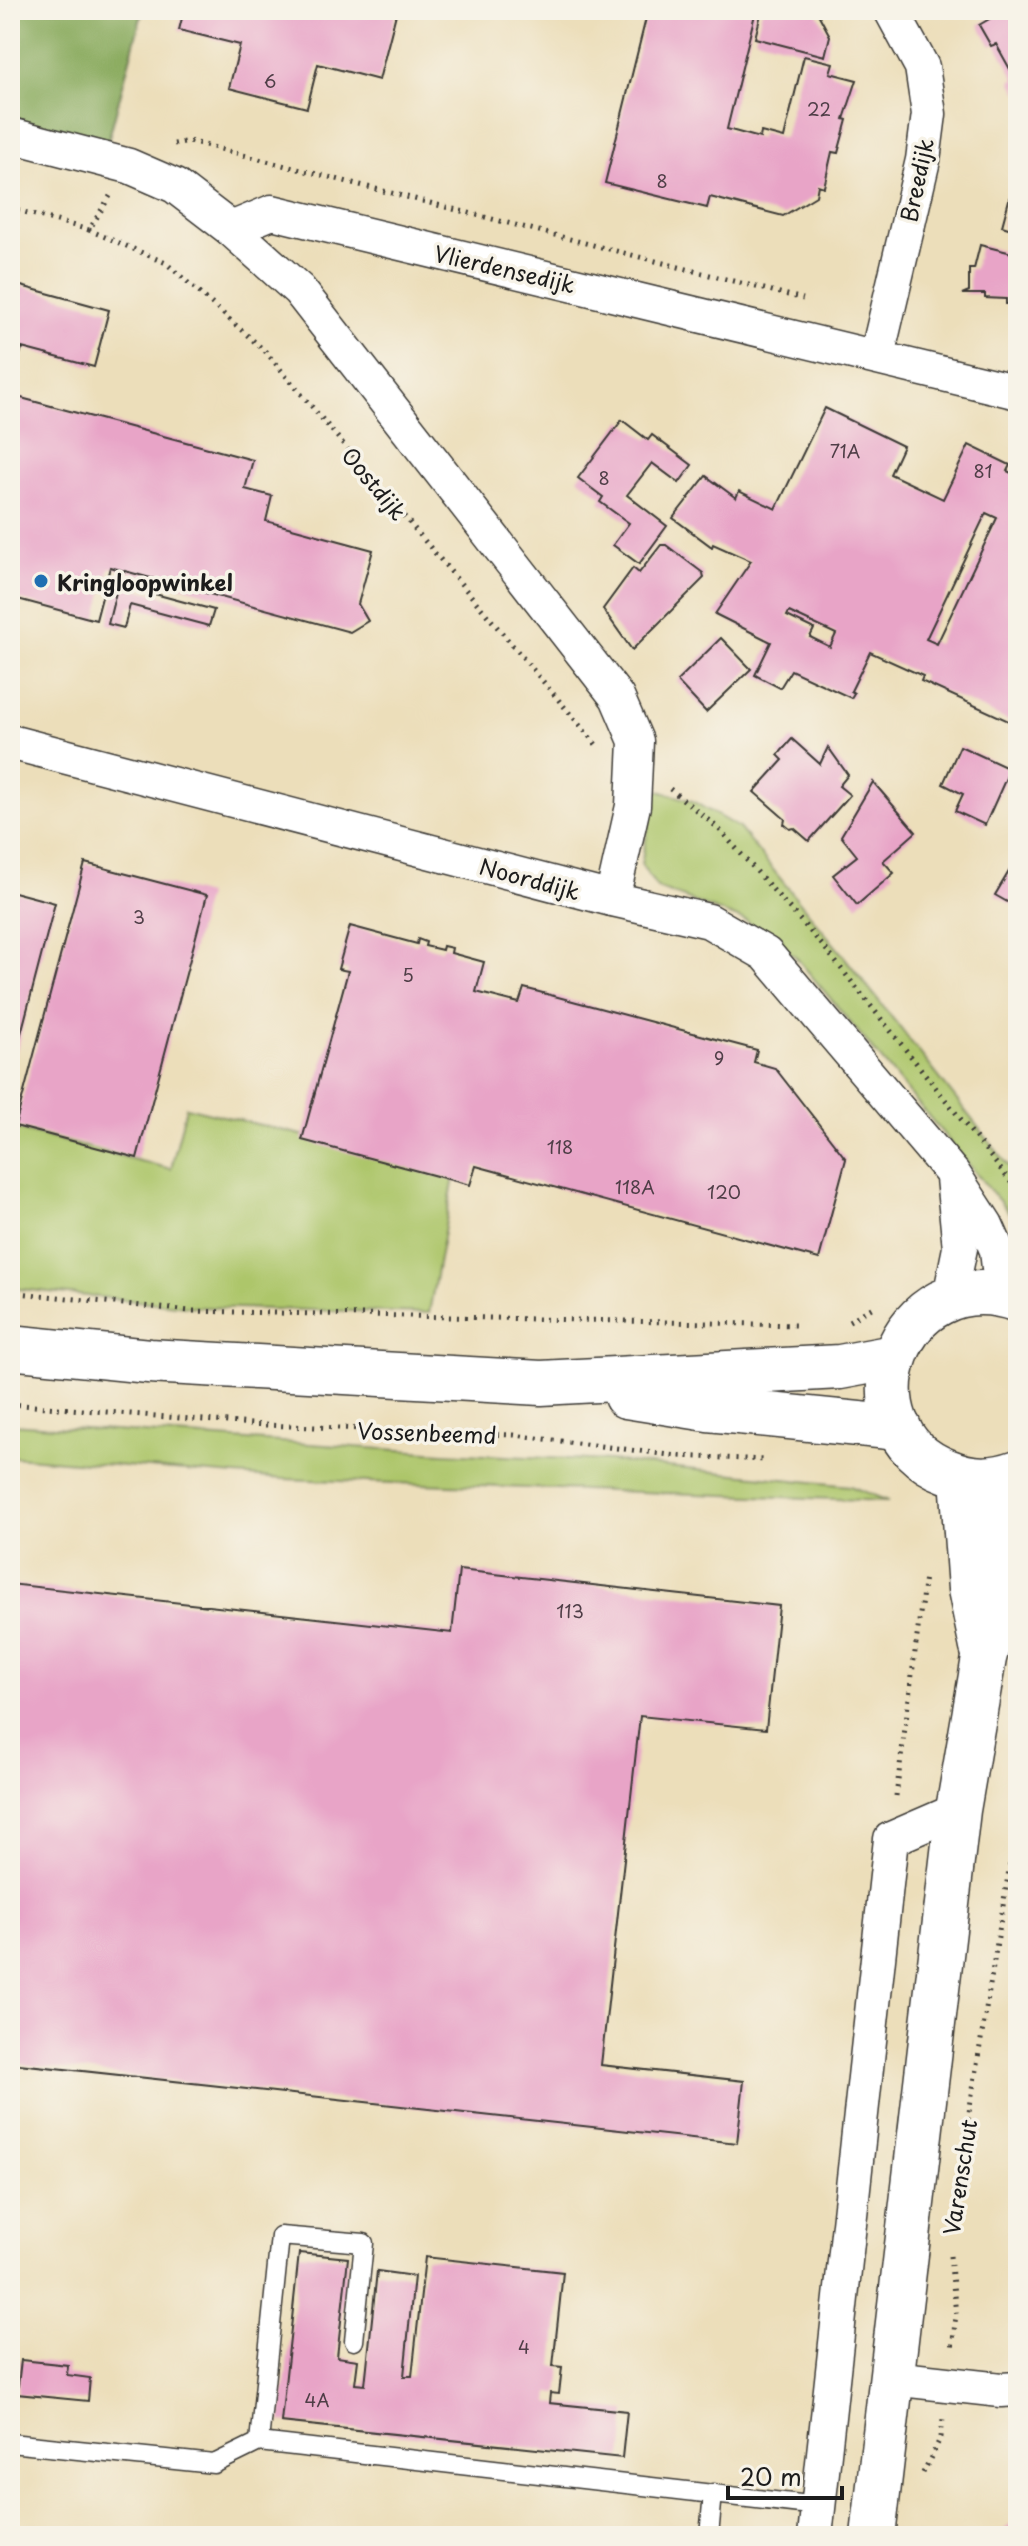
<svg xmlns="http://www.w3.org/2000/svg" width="1028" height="2546" viewBox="0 0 1028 2546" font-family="'Playpen Sans',sans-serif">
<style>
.green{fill:#adc66b;stroke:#647144;stroke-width:2}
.forest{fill:#8aab5f;stroke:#53643e;stroke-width:2}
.building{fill:#e8a4c7;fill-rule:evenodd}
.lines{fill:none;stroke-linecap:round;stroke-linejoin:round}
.service-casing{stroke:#3b3934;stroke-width:21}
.minor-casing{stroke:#3b3934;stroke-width:37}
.tertiary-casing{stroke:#3b3934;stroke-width:47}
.secondary-casing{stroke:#3b3934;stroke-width:47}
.path{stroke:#3b3934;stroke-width:5;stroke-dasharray:2 6;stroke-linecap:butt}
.service{stroke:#fff;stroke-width:18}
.minor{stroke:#fff;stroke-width:34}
.tertiary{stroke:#fff;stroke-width:44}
.secondary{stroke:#fff;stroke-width:44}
.poi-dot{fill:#1f6fb2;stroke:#f7f3e8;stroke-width:3}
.labels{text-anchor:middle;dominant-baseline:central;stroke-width:7;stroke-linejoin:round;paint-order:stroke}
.number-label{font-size:18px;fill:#4f3e47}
.street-label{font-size:22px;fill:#1c1c1c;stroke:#f7f3e8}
.poi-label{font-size:22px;font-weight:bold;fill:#1c1c1c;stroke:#f7f3e8;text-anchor:start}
</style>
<rect width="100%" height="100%" fill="#f7f3e8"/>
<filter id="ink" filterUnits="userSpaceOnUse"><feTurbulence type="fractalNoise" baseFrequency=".0125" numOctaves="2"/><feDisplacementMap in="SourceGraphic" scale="16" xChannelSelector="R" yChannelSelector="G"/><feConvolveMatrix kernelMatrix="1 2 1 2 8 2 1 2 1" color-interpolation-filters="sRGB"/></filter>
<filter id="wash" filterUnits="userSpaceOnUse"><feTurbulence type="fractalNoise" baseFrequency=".006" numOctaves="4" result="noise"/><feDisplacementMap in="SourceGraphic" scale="32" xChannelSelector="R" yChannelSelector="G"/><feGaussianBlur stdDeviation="1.8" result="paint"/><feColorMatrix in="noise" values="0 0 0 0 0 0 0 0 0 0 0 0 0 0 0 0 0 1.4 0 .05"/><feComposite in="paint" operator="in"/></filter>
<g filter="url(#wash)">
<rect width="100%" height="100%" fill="#ecdeba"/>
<g class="green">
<path d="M656,790L692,801L739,828L842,954L1018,1178V1206L1010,1214L795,956L746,921L657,888L641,864Z"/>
<path d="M186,1107L455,1172L429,1313L196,1307L10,1288V1153L16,1129L171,1169Z"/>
<path d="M10,1424L443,1453L610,1461L850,1486L888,1501L283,1479L14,1457H10Z"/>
</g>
<path class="forest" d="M10,10H143L106,149L10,125Z"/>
<g id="blocks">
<g class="building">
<path d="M184,10H397L379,80L318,64L307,108L229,88L240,45L179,30Z"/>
<path d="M648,10H756L727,129L760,138L761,132L784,138L804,56L833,63L830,73L857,80L844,119L847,120L838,153L832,152L824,187L818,185L816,196L783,216L710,197L707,208L605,183Z"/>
<path d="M762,10H816L830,36L825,56L755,38Z"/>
<path d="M1005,10H1018V93L1011,81L1015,78L996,44L991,46L979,25Z"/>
<path d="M1013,185L1018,186V231L1002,226Z"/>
<path d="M1017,236L1018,304H1006V299L985,298V294H962L969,291V269H974L980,245L1012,253Z"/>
<path d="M10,283L109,310L94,367L22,348L17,365L10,363Z"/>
<path d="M10,395L253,460L245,489L272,496L266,521L373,550L358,604L368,621L350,632L110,567L96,620L10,597Z"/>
<path d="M825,408L903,446L890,474L943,499L969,445L1010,465L1007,471L1018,476V717L1015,724L921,681L923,676L870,652L851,691L854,693L851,698L791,670L780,688L755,675L771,642L715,614L751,561L713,544L712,547L673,518L706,476L736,498L739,491L776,509ZM986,513L997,518L937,644L926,639ZM789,612L836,634L830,647L810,637L814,629L787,616Z"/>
<path d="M622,420L648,440L652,435L692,465L679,483L652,463L627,495L667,526L639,564L613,545L629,523L600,502L603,497L578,478Z"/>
<path d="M661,545H666L703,573L704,578L632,650L603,609L633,568L639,573Z"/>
<path d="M118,584L214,610L209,626L130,605L124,628L108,624Z"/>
<path d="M721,638L751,669L706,712L677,681Z"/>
<path d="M792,739L820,764L828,747L848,775L839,786L850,795L809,841L794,828L790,829L784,824L785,819L754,792L783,760L778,755Z"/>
<path d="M960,746L1010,769L985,825L955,811L963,794L943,784Z"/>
<path d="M873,782L916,832L883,861L894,873L857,905L833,875L857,856L841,836Z"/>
<path d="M85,863L207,895L137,1158L15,1126Z"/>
<path d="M1014,863L1018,865V908L995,895Z"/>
<path d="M10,891L55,903L11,1072H10Z"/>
<path d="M350,926L417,944L418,939L426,942L425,946L442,950L443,946L452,948L451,953L484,962L476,992L519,1003L524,988L757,1050L754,1062L775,1068L846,1159L819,1259L476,1166L470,1185L302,1140L348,971L338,969Z"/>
<path d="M459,1570L779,1606L766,1729L640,1716L601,2065L744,2081L737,2143L10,2063V1584L452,1633Z"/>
<path d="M299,2253L348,2258L337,2357L358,2360L355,2384L365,2385L377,2271L414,2276L404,2376H412L425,2257L563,2272L553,2366L562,2367L559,2394L550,2393L549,2403L627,2411L622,2458L281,2422Z"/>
<path d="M21,2360L68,2365L67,2375L90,2378L88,2401L17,2394Z"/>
<path d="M1018,2519V2536H996Z"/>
</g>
</g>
</g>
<g filter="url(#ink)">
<use href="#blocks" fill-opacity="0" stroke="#3b3934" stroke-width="2"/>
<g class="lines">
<defs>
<g id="service">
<path d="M259,2442L280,2236L364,2243L354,2341"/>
<path d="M10,2443L214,2464L259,2442L818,2506"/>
<path d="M709,2536L713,2493"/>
</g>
<g id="minor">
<path d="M10,135L129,166L175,186L231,229L272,212L1018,392"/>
<path d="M231,229L299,290L617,697L636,741L633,806L612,899"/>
<path d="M877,356L923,160L929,114L922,67L891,10"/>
<path d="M10,742L612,899L709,921L766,954L953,1174L986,1225L997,1250L1002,1295"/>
<path d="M950,1297L960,1248L953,1178"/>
<path d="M892,2378L1001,2390L1018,2389"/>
<path d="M815,2536L891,1839L958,1810"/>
</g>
<g id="tertiary">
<path d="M962,1477L970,1589L982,1647"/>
<path d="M873,2536L958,1810L984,1658L1003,1587L1005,1528L1004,1477"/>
</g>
<g id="secondary">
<path d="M1018,1300C896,1257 839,1430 947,1471C971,1481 993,1481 1018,1472"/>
<path d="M10,1347L149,1361L541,1383L840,1367L894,1357"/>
<path d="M626,1396L708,1409L899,1428"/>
</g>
</defs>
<use href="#service" class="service-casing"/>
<use href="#minor" class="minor-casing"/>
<use href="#tertiary" class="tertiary-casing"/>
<use href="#secondary" class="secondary-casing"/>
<g class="path">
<path d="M174,144L189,141L803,299"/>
<path d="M10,208L89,230L110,196"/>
<path d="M89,230L166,263L265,351L599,748"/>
<path d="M670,789L718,828L824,947L1018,1191"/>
<path d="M10,1292L190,1311L796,1325"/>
<path d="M849,1321L875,1306"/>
<path d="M10,1404L264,1425L514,1435L678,1456L767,1460"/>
<path d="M896,1796L925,1576"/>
<path d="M964,2143L1018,1815"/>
<path d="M950,2256L956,2314L952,2349"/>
<path d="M923,2473L941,2437L943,2419"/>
</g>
<use href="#service" class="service"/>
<use href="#minor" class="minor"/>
<use href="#tertiary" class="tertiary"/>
<use href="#secondary" class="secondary"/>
</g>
</g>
<circle class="poi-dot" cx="41" cy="581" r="8"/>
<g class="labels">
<g class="number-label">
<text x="270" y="80">6</text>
<text x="819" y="108">22</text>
<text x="662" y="180">8</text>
<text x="845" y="450">71A</text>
<text x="983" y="470">81</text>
<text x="604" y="477">8</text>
<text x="139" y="916">3</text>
<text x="408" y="974">5</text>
<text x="719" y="1057">9</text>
<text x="560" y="1146">118</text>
<text x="635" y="1186">118A</text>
<text x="724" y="1191">120</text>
<text x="570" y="1610">113</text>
<text x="524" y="2346">4</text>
<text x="317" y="2399">4A</text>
</g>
<g class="street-label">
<text transform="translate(916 180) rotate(-78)">Breedijk</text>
<text transform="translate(505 268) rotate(13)">Vlierdensedijk</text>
<text transform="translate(375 483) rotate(50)">Oostdijk</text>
<text transform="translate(530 878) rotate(15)">Noorddijk</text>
<text transform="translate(427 1432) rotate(2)">Vossenbeemd</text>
<text transform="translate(959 2177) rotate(-81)">Varenschut</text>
</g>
<g class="poi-label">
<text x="57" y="581">Kringloopwinkel</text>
</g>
</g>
<rect width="1028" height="2546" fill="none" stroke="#f7f3e8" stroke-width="40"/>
<path d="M728 2486v12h114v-12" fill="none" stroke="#1c1c1c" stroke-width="4"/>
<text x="740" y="2486" font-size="24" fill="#1c1c1c" stroke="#f7f3e8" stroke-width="6" paint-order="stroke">20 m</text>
</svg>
